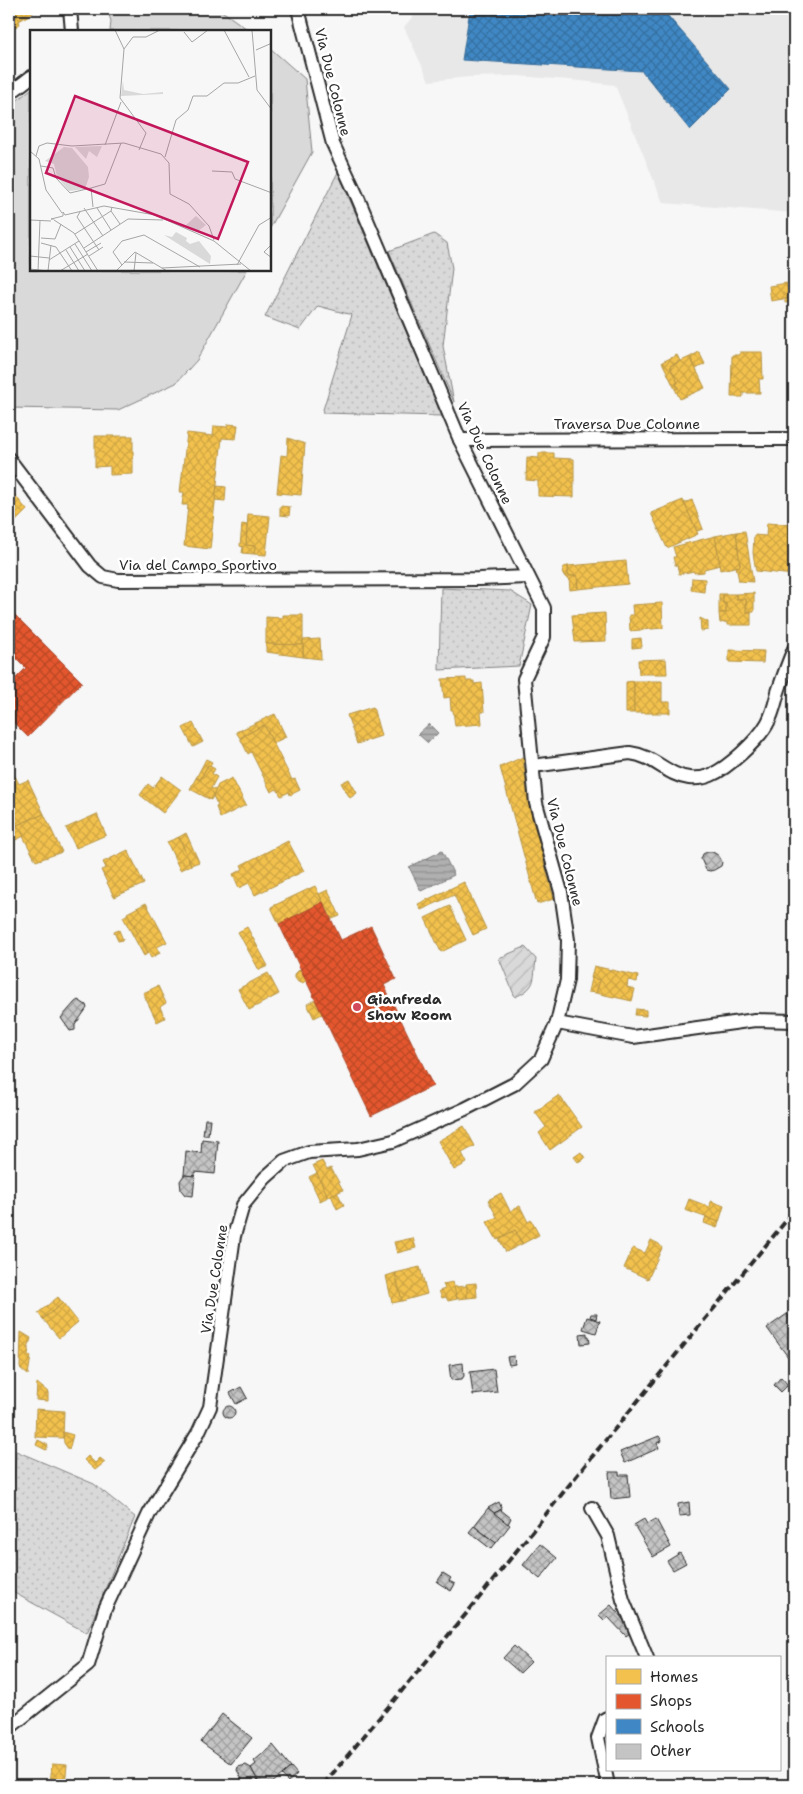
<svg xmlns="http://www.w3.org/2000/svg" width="803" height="1794" viewBox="0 0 803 1794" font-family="'Shantell Sans',sans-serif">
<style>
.built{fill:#e8e8e8}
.grass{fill:url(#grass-dots);stroke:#828282}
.garden{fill:url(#garden-furrows);stroke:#828282}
.pitch{fill:#d9d9d9;stroke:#828282}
.water{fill:url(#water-rules);stroke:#7b7b7b}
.homes{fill:url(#homes-cross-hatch);stroke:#b69444}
.shops{fill:url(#shops-cross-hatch);stroke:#ac4a2d}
.schools{fill:url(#schools-cross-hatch);stroke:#396c97}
.building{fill:url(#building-cross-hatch);stroke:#2b2b2b}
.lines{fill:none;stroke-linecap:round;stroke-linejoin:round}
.street-casing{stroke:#2b2b2b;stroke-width:16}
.street{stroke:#fff;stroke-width:12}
.rail{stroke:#2b2b2b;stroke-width:4;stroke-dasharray:8 4;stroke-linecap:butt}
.poi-dot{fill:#d1495b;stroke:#fff;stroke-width:2}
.labels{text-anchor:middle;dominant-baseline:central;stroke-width:5;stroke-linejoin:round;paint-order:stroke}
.street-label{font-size:14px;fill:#2b2b2b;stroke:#fff}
.poi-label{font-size:14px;font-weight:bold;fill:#2b2b2b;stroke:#fff;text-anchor:start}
.inset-road{fill:none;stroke:#a5a5a5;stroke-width:1}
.view{fill:#c2185b;fill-opacity:0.15;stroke:#c2185b;stroke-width:2.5}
.inset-edge{fill:none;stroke:#2b2b2b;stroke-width:2.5}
</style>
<defs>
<pattern id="grass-dots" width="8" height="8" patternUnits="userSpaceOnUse" patternTransform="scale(1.25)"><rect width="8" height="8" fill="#d9d9d9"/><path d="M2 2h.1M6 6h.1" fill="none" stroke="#bababa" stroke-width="1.8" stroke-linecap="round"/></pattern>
<pattern id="garden-furrows" width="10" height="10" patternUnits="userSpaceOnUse" patternTransform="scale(1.25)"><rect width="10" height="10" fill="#d9d9d9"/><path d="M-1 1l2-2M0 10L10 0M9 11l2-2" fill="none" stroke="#bababa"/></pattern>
<pattern id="water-rules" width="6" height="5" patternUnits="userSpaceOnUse" patternTransform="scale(1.25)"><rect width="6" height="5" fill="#b0b0b0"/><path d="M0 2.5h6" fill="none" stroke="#8f8f8f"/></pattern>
<pattern id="homes-cross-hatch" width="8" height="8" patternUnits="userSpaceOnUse" patternTransform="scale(1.25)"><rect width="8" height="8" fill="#f2c14e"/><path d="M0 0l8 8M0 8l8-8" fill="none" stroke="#d0a644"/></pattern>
<pattern id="shops-cross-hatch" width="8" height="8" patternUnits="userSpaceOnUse" patternTransform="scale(1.25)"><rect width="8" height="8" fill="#e4572e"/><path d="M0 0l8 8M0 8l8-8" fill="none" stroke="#b94827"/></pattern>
<pattern id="schools-cross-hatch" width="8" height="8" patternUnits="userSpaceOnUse" patternTransform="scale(1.25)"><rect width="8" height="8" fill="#3f88c5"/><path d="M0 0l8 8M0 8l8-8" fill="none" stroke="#356fa0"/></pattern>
<pattern id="building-cross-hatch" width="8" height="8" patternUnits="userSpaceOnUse" patternTransform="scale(1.25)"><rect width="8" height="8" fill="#c4c4c4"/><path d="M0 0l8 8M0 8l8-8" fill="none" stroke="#9f9f9f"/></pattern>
</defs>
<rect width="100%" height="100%" fill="#f7f7f7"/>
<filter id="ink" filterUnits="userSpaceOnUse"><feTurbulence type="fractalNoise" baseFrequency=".02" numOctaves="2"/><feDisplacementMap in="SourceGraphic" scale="10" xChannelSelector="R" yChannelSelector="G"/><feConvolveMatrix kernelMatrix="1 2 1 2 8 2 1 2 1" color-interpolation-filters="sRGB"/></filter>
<g filter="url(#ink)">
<path class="built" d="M419,9H794V213L663,203L615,85L581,81L518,76L469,77L429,81L404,27Z"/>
<g class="grass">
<path d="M338,172L442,416L322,413L352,315L318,306L300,330L265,317Z"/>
<path d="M434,234L447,243L452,268L443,346L454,402L389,251Z"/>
<path d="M441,588L510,591L532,605L519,666L439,670Z"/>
<path d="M16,1451L94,1484L135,1517L87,1633L9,1590C9,1544 13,1497 16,1451Z"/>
</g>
<path class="garden" d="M525,947L536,959C533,981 537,987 515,997L499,958Z"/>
<g class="pitch">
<path d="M107,9H219L250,31H110L111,21Z"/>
<path d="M270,48L305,79L312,152L270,228Z"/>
<path d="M31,89V270H247L197,360L176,383L118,410L9,408V107Z"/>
</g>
<g class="water">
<path d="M429,724L438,733L428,743L418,734Z"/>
<path d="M442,851L454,875L421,891L409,867Z"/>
</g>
<g class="homes">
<path d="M9,9H32L34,12L19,21L20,24L9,31Z"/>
<path d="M787,283L789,298L771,301L769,286Z"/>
<path d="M794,297V306H792V302L785,303V299Z"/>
<path d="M699,352L705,364L696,369L690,357Z"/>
<path d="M740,352H762L763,379H759L760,393H743V397H731L732,355H740Z"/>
<path d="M677,355L680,361L670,366L678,383H676L678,388L675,389L662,362Z"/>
<path d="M690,357L705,388L680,399L675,389L678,388L676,383H678L670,366Z"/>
<path d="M228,424L238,425L236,439L222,438L210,549L184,546L188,505H182L184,492H180L187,433L213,436L214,426L228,427Z"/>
<path d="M95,436H133V474L110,475V466L95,467Z"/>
<path d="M288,438L305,444L301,495L277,493L281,455L287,456Z"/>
<path d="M539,453H554V458L574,459V497L538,496V481L526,480L527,457L539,458Z"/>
<path d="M217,486L226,487L225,501L215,500Z"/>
<path d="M9,488L27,510L9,528Z"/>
<path d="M683,500L698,534L667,548L651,513Z"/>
<path d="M692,500L703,529L697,531L684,503Z"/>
<path d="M280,506L290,507L289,516L280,515Z"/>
<path d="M248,514L270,516L266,555L254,554L255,546L246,545Z"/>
<path d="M767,523L794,525V575L756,571L753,553L754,535L766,536Z"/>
<path d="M242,524L247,525L246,545L255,546L254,554L242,553L243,547L240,546Z"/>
<path d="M745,531L753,582L739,581L736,566H740L736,532Z"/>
<path d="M736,532L740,566L720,570L715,536Z"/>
<path d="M715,536L720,565L704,569V572L694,573V571L679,574L677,565H675L673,557H676L673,547Z"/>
<path d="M626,561L628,584L578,589L577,576H568V566Z"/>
<path d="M568,566V576H577L578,589L570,590L569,579L565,577L562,572L564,567Z"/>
<path d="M692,578L705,579L704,592L691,590Z"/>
<path d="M754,593V612H746V599H736V594Z"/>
<path d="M719,594H723V603H726V613H719Z"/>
<path d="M723,594H736V599H746V612H751V625H727V622L720,623L719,613H726V603H723Z"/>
<path d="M662,603L663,628L630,631L629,615H633L632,605Z"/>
<path d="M605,613L606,641L575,642L572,615Z"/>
<path d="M283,615H303V645L266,644V617L283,618Z"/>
<path d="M700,618L708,622V630L701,631Z"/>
<path d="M641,638L642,647L632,648V639Z"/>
<path d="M320,639L321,659L303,657V640Z"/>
<path d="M266,644L303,645V657L266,652Z"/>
<path d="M729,650L764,651L763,663L729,662Z"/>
<path d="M666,659L667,674H639L638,660Z"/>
<path d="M466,678V681H474V684L482,683L484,712H481L482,724L455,726L453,710H451L450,697L444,698L442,679Z"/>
<path d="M634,681V713H626V682Z"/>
<path d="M634,681H662V702H670V713H634Z"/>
<path d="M373,707L381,736L357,744L347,715Z"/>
<path d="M275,714L286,737L273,743L264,725L240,738L236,732Z"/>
<path d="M193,723L203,742L193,747L183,728Z"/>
<path d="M264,725L292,780L295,779L300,790L290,795L289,792L281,796L277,789L271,792L251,752L248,754L240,738Z"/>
<path d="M523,757L528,802L554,899L537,904L500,767Z"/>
<path d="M206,759L212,762L210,766L208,765L200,780L196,778Z"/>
<path d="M208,765L215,769L212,774L217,777L211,788L216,790L211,800L190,789L196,778L200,780Z"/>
<path d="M15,776L19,784L28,780L44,814L17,825L9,807V779Z"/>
<path d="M162,776L181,790L163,813L140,795L148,784L153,788Z"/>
<path d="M232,778L246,805L220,818L216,807L218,806L213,796L218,785Z"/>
<path d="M349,779L357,793L350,798L341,783Z"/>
<path d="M44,814L62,852L36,861L17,825Z"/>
<path d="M97,814L106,835L76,848L66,828Z"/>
<path d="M17,825L24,836L9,843V826Z"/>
<path d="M186,833L199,862L191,865L179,837Z"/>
<path d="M179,837L191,865L180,870L167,842Z"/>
<path d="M288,841L304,871L255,895L249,883L239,888L233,874L243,869L241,865Z"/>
<path d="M128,850L144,884L114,897L101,870L106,868L103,862Z"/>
<path d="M464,882L486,929L473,935L454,895L421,910L418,904Z"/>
<path d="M315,886L323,902L279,924L271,907Z"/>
<path d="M328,890L340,916L332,919L319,894Z"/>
<path d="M146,903L167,942L157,947L160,953L151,958L127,913Z"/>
<path d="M450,906L466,940L441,952L425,918Z"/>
<path d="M128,914L148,953L144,956L123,917Z"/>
<path d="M247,927L268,966L259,970L238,932Z"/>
<path d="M119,930L123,940L118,941L114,932Z"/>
<path d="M594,966L638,976L637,982L628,980L627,987L635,989L632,1001L596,993L600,980L591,978Z"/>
<path d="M300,969L306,981L302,983L298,982L295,978V974Z"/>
<path d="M268,973L279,994L249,1010L238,989Z"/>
<path d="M591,978L600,980L596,993L588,992Z"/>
<path d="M158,986L166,1003L160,1007L165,1018L157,1022L143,993Z"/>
<path d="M315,1000L322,1014L314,1018L307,1004Z"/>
<path d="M636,1009L646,1010V1016L635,1015Z"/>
<path d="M559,1095L582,1127L550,1150L539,1133L546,1127L535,1112Z"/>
<path d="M464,1126L475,1146L462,1153L467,1163L454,1170L438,1141Z"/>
<path d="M581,1152L585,1158L578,1162L574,1157Z"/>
<path d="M322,1161L327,1170L331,1168L343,1190L328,1197L313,1165Z"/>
<path d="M317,1173L328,1197L320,1201L309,1177Z"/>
<path d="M337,1192L344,1205L337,1209L331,1195Z"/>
<path d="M501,1193L510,1211L520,1206L528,1222L531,1220L539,1235L522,1244L515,1230L497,1240L487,1222L497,1217L488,1200Z"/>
<path d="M689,1199L710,1207L711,1201L724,1206L719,1222L685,1210Z"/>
<path d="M706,1217L719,1222L717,1228L704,1223Z"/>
<path d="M515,1230L522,1244L506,1252L499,1239Z"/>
<path d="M413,1238L416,1248L397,1253L394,1242Z"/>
<path d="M651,1240L659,1244L662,1248L648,1279L624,1268L633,1248L645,1253Z"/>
<path d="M420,1267L427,1294L402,1301L395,1273Z"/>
<path d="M395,1273L402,1301L392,1303L386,1276Z"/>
<path d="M453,1282L457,1299L448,1301L446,1297L442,1298L439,1291L445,1289L443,1284Z"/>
<path d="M476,1283L477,1297L467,1298L466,1284Z"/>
<path d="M467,1286V1298L457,1299L454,1287Z"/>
<path d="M58,1297L63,1303L43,1319L38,1313Z"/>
<path d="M63,1303L78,1322L59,1338L43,1319Z"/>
<path d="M21,1332L31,1338L29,1345L28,1356H31L28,1375L20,1368Z"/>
<path d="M37,1383L48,1392V1401L36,1400Z"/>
<path d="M36,1409L64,1411L63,1438L35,1437Z"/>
<path d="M63,1432L73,1435L69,1450L64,1443Z"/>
<path d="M38,1440L48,1445L46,1450L36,1445Z"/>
<path d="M88,1456L95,1463L100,1458L105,1462L95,1470L84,1460Z"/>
<path d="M52,1764L67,1765L65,1785H50Z"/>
</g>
<g class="shops">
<path d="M9,609L82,682L28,737L9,718V685L26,668L9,651Z"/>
<path d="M323,902L341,940L371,926L396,979L384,985L433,1086L371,1116L279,924Z"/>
</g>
<path class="schools" d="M470,9H662L731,89L690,130L642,71L462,60Z"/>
<g class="building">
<path d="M707,852H713L719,856L722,862L721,866L714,870L710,871L706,870L701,859L703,854Z"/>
<path d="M78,1000L86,1005L87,1008L75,1025V1030L70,1031L61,1018L75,1002Z"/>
<path d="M205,1119H210L208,1135H203Z"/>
<path d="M202,1139L218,1141L215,1174L195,1172V1176L184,1175L186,1151L201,1153Z"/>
<path d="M184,1175L195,1176L193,1196L185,1195L181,1190L180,1181Z"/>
<path d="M591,1314H597L596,1319L590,1317Z"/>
<path d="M787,1314L792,1321L794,1320V1352L788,1357L767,1328Z"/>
<path d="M587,1317L600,1321L596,1333L583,1329Z"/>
<path d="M587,1333V1336H589L590,1343L581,1344L580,1334Z"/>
<path d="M514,1356L515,1364L509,1365L507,1357Z"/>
<path d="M463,1363L464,1376L462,1379L451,1380L449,1365Z"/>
<path d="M494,1369L497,1392L473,1395L470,1372Z"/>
<path d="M781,1377L788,1385L781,1392L774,1385Z"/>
<path d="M241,1387L247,1398L236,1404L230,1393Z"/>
<circle cx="229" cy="1412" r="6"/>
<path d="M659,1436L662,1441L657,1443L659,1448L625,1463L620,1452Z"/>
<path d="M609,1472H619V1475H628L630,1497L611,1499Z"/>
<path d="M499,1502L502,1509L494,1513L488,1508Z"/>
<path d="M689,1502L690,1515L679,1516L678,1504Z"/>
<path d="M488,1508L510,1525L496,1543L474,1526Z"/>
<path d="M501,1510L511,1518L508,1524L494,1513Z"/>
<path d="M644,1519L647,1524L656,1519L671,1547L653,1557L634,1525Z"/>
<path d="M474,1526L496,1543L491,1549L469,1532Z"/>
<path d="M540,1544L557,1558L540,1579L523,1565Z"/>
<path d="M680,1553L686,1563L673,1570L667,1561Z"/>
<path d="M443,1573L451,1578L449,1581L455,1584L451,1591L437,1582Z"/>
<path d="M611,1605L633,1631L626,1636L608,1617L604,1620L599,1615Z"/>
<path d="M514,1646L531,1662L520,1673L503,1658Z"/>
<path d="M222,1714L252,1738L231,1764L201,1742Z"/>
<path d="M273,1745L291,1767L270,1785H260L251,1768L256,1764L254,1761Z"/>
<path d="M246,1765L251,1768L260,1785H243L244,1783L237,1770L238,1767Z"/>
<path d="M291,1767L297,1774L288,1782L282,1775Z"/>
</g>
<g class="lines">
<defs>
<g id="street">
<path d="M70,9L72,31"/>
<path d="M9,94L31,77"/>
<path d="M460,440L794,439"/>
<path d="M9,459L90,566L103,577L118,580L479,579L528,577"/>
<path d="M533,766L630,753C655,756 666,775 689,778C697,779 704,778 711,775C728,768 758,740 767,724C773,714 775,703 778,692C783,677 788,663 794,649"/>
<path d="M557,1023L633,1037L755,1020L794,1021"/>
<path d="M592,1508L608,1536L623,1600L647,1658"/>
<path d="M607,1718L605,1719L598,1738L608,1785"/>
<path d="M9,1728L88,1665L105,1609L149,1514L198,1433L210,1407L234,1236L243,1205L265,1178L284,1161L309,1152L358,1149L393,1141L465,1109L514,1084L541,1059L557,1023L567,980L568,940L561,892L536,803L524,679L544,637V608L460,440L357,196L333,144L298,9"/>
</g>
</defs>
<use href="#street" class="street-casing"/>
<use href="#street" class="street"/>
<path class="rail" d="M323,1785L471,1608L586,1464L794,1211"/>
</g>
</g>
<circle class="poi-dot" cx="357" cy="1007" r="5"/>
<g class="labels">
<g class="street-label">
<text transform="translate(333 82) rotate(76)">Via Due Colonne</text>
<text x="627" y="424">Traversa Due Colonne</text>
<text transform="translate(485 453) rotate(65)">Via Due Colonne</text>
<text x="198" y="565">Via del Campo Sportivo</text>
<text transform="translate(565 852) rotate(76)">Via Due Colonne</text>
<text transform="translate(214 1279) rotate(-81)">Via Due Colonne</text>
</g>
<g class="poi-label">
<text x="367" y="999">Gianfreda<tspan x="367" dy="16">Show Room</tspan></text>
</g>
</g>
<g transform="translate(30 30)">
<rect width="241" height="241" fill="#f7f7f7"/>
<path d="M72,116L67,127L59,121L56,129L45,117ZM166,186L176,195L168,201L156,195ZM146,202L157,208L156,211L160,214L169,211L181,226L180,234L134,205L142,207Z" fill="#d9d9d9"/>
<path d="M93,51L94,60L113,64L133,62V64L91,66Z" fill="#d9d9d9"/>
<path d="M34,117L42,118L58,137L59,147L55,159L39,161L27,147L24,134L15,131Z" fill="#d9d9d9"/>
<path class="inset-road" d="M85,0L94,19L90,68L116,103L109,120M194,0L219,47M222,0L227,60L242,80M154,2L162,12L178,0M94,19L103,7H116L130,0M226,20L242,13M75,115L91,72M0,121L9,129L16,160L32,183M6,126L9,116L17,113L42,116L94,113L131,124L139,133L140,164L159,174L179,196L184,210M135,127L146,90L158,80L163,66H177L194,53H208L225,46M11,136L23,138L26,148L40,163L61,158L75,154L91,113M182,141L202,142L205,149L242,163M61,158L63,177M54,178L73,206M67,178L81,200M81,181L90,194M50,182L47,187L69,220M35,185L74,176L125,185L184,211L221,241M24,189H21L33,186V182L35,185M0,190L21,191M24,190L44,203L68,241M45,204L81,181L82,177M11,208L25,209L31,194M11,213L26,217L42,241M45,214L62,241M242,214L234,222L242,228M40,217L55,241M54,218L98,189L133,190M36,220L49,241M56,222L71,213M0,226L19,228M59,226L73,217M19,230L49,211M94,232L123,233M92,235L83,222L92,211L114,205L170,237M207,235L229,195L242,187M132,238L211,234M0,239L18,241M8,241L10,190M18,241L21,215M30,241L58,224M86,241L105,222L137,241M104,241L106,223"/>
<path class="view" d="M45,66L218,132L188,209L16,143Z"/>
<rect width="241" height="241" class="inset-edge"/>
</g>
<rect width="803" height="1794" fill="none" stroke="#fff" stroke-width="30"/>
<rect x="15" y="15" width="773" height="1764" fill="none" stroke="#2b2b2b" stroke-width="2" filter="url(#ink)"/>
<rect x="606" y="1656" width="175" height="115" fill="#ffffff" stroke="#aaaaaa"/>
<rect x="616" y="1669" width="25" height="15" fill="#f2c14e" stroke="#aaaaaa"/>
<text x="650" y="1682" font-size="15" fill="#2b2b2b">Homes</text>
<rect x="616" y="1694" width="25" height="15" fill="#e4572e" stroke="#aaaaaa"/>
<text x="650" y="1706" font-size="15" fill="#2b2b2b">Shops</text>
<rect x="616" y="1719" width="25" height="15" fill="#3f88c5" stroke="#aaaaaa"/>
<text x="650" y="1732" font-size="15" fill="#2b2b2b">Schools</text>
<rect x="616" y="1744" width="25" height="15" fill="#c4c4c4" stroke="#aaaaaa"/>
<text x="650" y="1756" font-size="15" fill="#2b2b2b">Other</text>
</svg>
